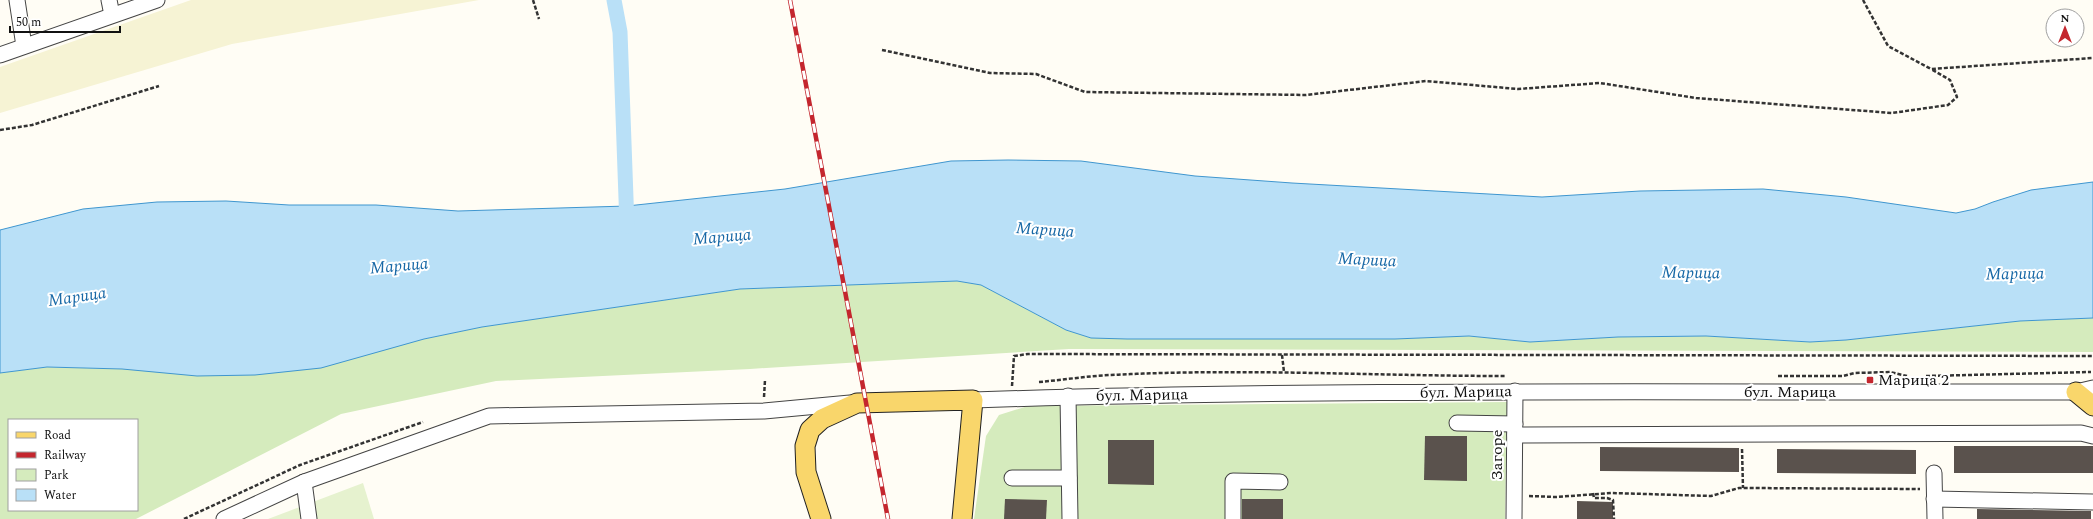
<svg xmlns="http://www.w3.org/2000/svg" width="2093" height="519" viewBox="0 0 2093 519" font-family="Spectral,serif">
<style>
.farmland{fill:#f6f3d4}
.green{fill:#d5ebbd;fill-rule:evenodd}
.pitch{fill:#e6f2cf}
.water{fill:#b9e0f7;stroke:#3f96cf}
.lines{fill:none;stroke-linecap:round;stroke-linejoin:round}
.canal{stroke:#b9e0f7;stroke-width:15}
.building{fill:#5a524d}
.minor-casing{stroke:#444;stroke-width:17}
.major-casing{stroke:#222;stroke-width:21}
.path{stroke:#333;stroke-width:2.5;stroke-dasharray:4 2;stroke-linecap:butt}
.minor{stroke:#fff;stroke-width:15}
.major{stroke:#f9d66b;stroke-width:19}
.rail-casing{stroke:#c4262e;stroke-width:4.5}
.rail{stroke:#fff;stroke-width:3;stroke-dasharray:9;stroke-linecap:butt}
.poi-dot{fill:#c4262e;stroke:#fff;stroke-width:1.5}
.labels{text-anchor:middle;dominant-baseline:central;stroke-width:4;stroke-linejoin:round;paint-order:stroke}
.poi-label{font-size:16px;fill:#111;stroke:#fff;text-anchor:start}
.street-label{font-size:16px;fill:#111;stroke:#fff}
.water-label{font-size:17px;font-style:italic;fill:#1768a6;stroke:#fff}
</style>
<rect width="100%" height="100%" fill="#fffdf5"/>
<path class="farmland" d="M191,0H479L232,44L0,113V67Z"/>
<g class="green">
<path d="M957,281L981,285L1066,330L1091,338L1395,339L1469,336L1530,342L1618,337L1706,336L1810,342L1846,340L2020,321L2093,318V352L1069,349L750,369L496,381L341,414L136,519H0V373L47,367L122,369L424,339L482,327L740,289ZM9,420H137V510H9Z"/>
<path d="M1507,402L1505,519H974L986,436L999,415L1028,406Z"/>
</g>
<path class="pitch" d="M363,483L374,519H268Z"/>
<path class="water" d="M1008,160L1081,161L1195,176L1292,183L1542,197L1640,191L1763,189L1846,197L1956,213L1975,209L1993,202L2031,190L2093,182V318L2020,321L1846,340L1810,342L1706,336L1618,337L1530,342L1469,336L1395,339H1127L1091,338L1066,330L981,285L957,281L740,289L482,327L424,339L321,368L255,375L197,376L122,369L47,367L0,373V230L83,209L157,202L226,201L289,205H376L458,211L627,206L785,189L951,161Z"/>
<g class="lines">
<path class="canal" d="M614,0L620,32L627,226"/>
</g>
<g class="building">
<path d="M1425,436H1467V481L1424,480Z"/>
<path d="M1108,440H1154V485L1108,484Z"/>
<rect x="1954" y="446" width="139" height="27"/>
<path d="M1600,447L1739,448V472L1600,471Z"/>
<path d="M1777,449L1916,450V474L1777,473Z"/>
<path d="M1005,499L1047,500L1046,519H1004Z"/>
<rect x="1242" y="499" width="41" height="20"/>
<path d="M1577,501L1613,502V519H1577Z"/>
<path d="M1977,509L2091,511V519H1977Z"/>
</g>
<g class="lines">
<defs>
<g id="minor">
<path d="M17,0L24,46"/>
<path d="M109,0L112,15"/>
<path d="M0,55L157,0"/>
<path d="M1068,396L1070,519"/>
<path d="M973,400C1340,388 1708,393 2076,392L2093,388"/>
<path d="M1457,423L1515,424"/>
<path d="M1515,435L2081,433L2093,436"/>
<path d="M1934,473L1935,519"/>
<path d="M1012,478H1069"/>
<path d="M304,482L309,519"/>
<path d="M1934,499L2093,502"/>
<path d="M224,519L304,482L489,416L764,411L850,403"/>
<path d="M1233,519V481L1280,482"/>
<path d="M1514,519L1515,391"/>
</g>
<g id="major">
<path d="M2076,392L2093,406"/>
<path d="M821,519L806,472L805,446L810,430L822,419L857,403L973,400L962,519"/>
</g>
</defs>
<use href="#minor" class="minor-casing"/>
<use href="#major" class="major-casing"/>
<g class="path">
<path d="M533,0L539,19"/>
<path d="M1863,0L1888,46L1931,69L2093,58"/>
<path d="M882,50L990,73L1036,74L1085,92L1306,95L1426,81L1518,89L1600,83L1696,98L1892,113L1948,105L1957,97L1950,80L1931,69"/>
<path d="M0,130L32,125L159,86"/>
<path d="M1282,355L1284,372"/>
<path d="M1778,376H1843L1855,373L1890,372L1907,376"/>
<path d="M1926,376L2091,372"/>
<path d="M1039,382C1063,380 1087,376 1111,375C1242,368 1374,376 1505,376"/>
<path d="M1012,386L1014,356L1028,354L2093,356"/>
<path d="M764,397L765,380"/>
<path d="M1742,449L1743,488"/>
<path d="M1593,493L1594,498H1607L1613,500L1614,519"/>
<path d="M1529,496L1556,497L1612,493L1711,496L1739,488H1748L1920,489"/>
<path d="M184,519L300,465L423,422"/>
</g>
<use href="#minor" class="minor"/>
<use href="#major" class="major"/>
<defs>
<path id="rail" d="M790,0L888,519"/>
</defs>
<use href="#rail" class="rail-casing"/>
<use href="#rail" class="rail"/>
</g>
<rect class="poi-dot" x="1866" y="376" width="8" height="8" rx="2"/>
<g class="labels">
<g class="poi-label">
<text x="1878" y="380">Марица 2</text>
</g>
<g class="street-label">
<text transform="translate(1466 392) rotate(-1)">бул. Марица</text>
<text x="1790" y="392">бул. Марица</text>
<text transform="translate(1142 395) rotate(-1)">бул. Марица</text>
<text transform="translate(1497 455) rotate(-90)">Загоре</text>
</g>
<g class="water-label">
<text transform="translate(1045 230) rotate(4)">Марица</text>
<text transform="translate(722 237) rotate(-5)">Марица</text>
<text transform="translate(1367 260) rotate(3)">Марица</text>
<text transform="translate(399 266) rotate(-5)">Марица</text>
<text transform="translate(1691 273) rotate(1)">Марица</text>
<text transform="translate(2015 274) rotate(-1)">Марица</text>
<text transform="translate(77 297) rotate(-8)">Марица</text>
</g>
</g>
<rect x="8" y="419" width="130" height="92" fill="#ffffff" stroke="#a0a0a0"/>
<rect x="16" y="432" width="20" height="6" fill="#f9d66b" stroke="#a0a0a0"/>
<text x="44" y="439" font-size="12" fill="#111111">Road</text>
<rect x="16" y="452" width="20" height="6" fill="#c4262e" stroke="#a0a0a0"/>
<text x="44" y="459" font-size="12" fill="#111111">Railway</text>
<rect x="16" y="469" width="20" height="12" fill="#d5ebbd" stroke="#a0a0a0"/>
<text x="44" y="479" font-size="12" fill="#111111">Park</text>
<rect x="16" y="489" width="20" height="12" fill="#b9e0f7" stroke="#a0a0a0"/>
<text x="44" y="499" font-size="12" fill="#111111">Water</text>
<g transform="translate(2065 28)"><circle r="19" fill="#ffffff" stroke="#a0a0a0"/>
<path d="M0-3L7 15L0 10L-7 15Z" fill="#c4262e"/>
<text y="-6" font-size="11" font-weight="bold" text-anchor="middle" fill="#111111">N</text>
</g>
<path d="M10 26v6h110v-6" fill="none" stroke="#111111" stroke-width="2"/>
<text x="16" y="26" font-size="12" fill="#111111" stroke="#ffffff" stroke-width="3" paint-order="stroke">50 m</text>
</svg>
